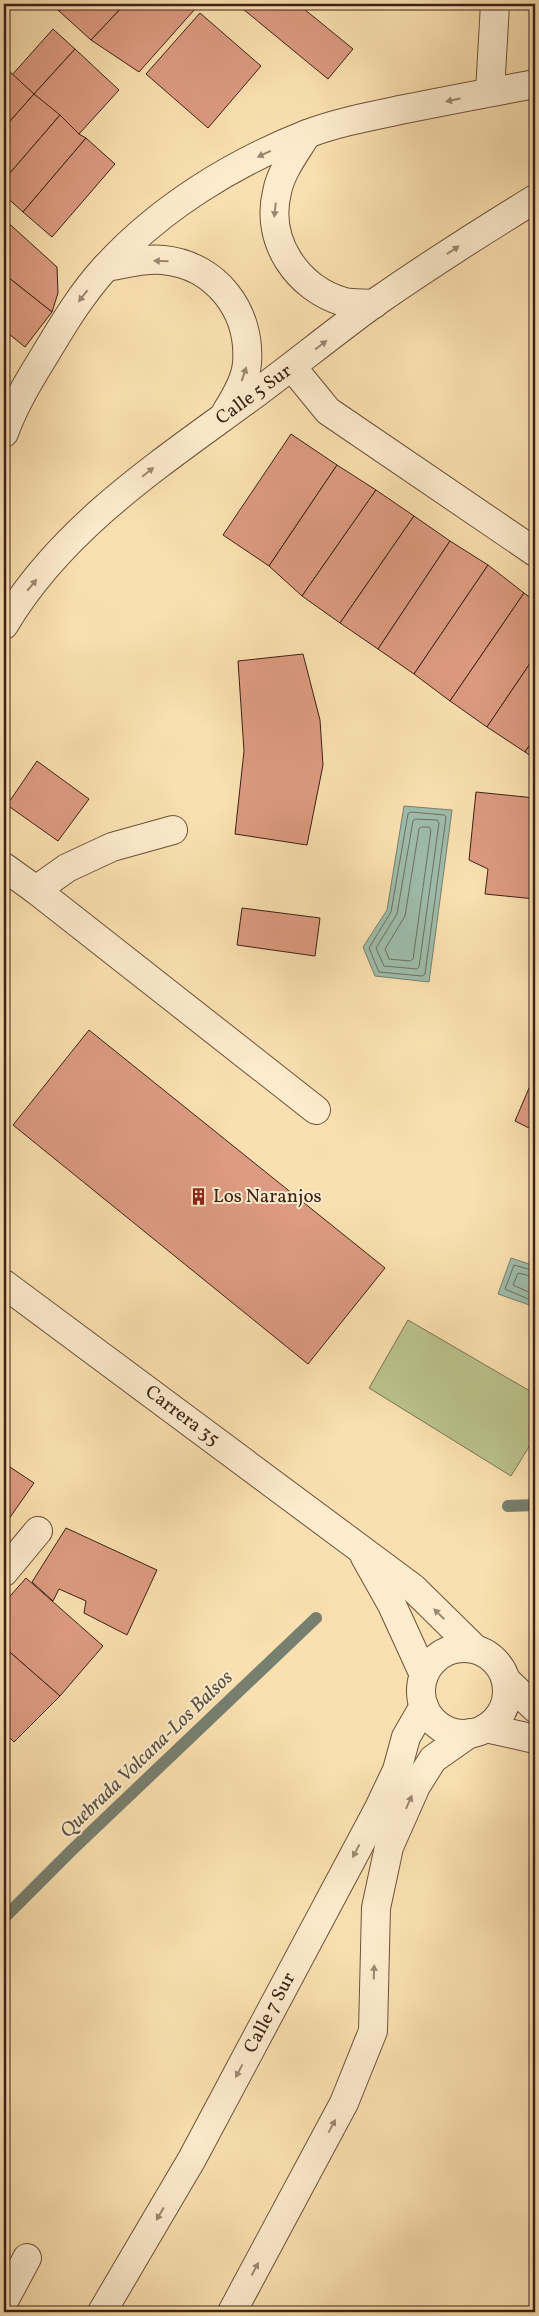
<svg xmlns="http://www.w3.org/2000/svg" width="539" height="2316" viewBox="0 0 539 2316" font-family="Vollkorn,serif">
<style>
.green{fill:#bbc38d;stroke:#7c7252}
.water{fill:#9ebdab;stroke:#777f6f}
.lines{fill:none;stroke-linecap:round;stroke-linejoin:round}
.shore{stroke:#6d6f60;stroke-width:1}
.stream{stroke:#777f6f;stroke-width:12}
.building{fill:#dd9b81;stroke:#3c2116}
.minor-casing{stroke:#6c513c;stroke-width:30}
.minor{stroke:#fcebcc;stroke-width:28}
.oneway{fill:#9c8671}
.labels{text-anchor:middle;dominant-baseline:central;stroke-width:4;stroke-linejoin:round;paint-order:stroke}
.street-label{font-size:19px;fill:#3c2116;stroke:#fcebcc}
.poi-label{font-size:19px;fill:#3c2116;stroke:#fcebcc;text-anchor:start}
.water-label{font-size:20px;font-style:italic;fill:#595043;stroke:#fcebcc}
</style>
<rect width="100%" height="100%" fill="#fae0b0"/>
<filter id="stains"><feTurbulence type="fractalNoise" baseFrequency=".004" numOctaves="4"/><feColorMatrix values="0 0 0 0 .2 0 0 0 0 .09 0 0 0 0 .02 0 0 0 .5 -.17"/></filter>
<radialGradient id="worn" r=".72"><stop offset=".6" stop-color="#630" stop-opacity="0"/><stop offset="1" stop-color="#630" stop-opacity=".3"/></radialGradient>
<path class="green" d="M408,1320L535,1394V1437L511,1476L369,1388Z"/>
<g class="water">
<path d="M404,806L452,810L429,982L375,976L363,947L387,910Z"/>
<path d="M511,1258L535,1266V1307L498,1294Z"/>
</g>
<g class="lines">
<g class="shore">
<path d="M411,812L444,815L446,817L425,974L422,976L379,972L369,948L391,912L408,814Z"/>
<path d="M416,819L437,820L439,823L419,967L417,969L384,966L376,948L397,914L413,821Z"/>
<path d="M422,827H429L431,830L413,959L410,961L389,959L385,949L405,916L419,829Z"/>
<path d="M535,1271L514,1265L505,1289L535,1302"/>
<path d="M535,1277L518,1273L513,1285L535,1295"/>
</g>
<g class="stream">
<path d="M508,1506L535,1505"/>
<path d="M4,1918L72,1850L316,1618"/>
</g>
</g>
<g class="building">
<path d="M50,4H65L59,11Z"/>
<path d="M65,4H125L91,40L59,11Z"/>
<path d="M125,4H189L195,9L139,72L91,40Z"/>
<path d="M247,4H298L353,49L328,79L243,9Z"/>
<path d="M200,13L261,66L208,128L146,74Z"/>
<path d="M53,29L75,49L34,94L12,75Z"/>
<path d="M75,49L119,90L79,134L34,94Z"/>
<path d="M8,70L34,94L4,128V75Z"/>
<path d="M34,94L60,115L4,180V128Z"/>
<path d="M60,115L79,134L86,138L23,212L4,195V180Z"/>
<path d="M86,138L115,164L52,237L23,212Z"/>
<path d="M4,219L57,267L58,293L52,312L4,274Z"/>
<path d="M4,274L52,312L25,347L4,330Z"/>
<path d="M291,434L337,465L269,566L223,535Z"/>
<path d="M337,465L376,490L302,596L269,566Z"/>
<path d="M376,490L414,516L340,623L302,596Z"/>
<path d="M414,516L450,541L378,649L340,623Z"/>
<path d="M450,541L488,565L414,674L378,649Z"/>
<path d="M488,565L524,593L450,701L414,674Z"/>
<path d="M524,593L535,601V656L487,727L450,701Z"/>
<path d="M303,654L320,720L323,765L307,845L235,834L244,751L238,661Z"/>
<path d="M535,656V737L525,752L487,727Z"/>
<path d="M535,737V759L525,752Z"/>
<path d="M37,761L89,799L58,841L7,805Z"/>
<path d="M476,792L535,798V899L485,894L488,869L469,860Z"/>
<path d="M242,908L320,918L315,956L237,945Z"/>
<path d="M89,1030L385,1268L308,1364L13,1125Z"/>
<path d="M535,1074V1131L515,1121Z"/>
<path d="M4,1463L34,1483L4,1526Z"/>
<path d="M66,1528L157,1570L127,1635L84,1613L86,1601L59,1589L53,1601L32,1582Z"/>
<path d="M26,1578L103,1646L60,1696L4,1647V1603Z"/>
<path d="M4,1647L60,1696L14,1742L4,1732Z"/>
<path d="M4,1747L9,1752L4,1757Z"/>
</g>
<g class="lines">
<defs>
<g id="minor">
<path d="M490,92L495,4"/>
<path d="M307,134C296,152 281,171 277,192C265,241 297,288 344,302C353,304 365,303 374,304"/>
<path d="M106,267C124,264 145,258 163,260C216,265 251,311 247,363C246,380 235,398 226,412"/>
<path d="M292,367L328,411L535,552"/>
<path d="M4,433C14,405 30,379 46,353C64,323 82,293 106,267C160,208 233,163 307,134C338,122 372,116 405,109C449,100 492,92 535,84"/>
<path d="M4,625C64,524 166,460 259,391C298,362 336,331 376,302C428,266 481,232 535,199"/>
<path d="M4,867L36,890L316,1110"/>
<path d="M36,890L67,868L112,847L173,830"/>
<path d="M4,1284L413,1588L474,1648"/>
<path d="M365,1557L392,1605L424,1675"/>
<path d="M4,1572L38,1531"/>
<circle cx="464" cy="1691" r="43"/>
<path d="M506,1680L535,1708"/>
<path d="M486,1728L535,1739"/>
<path d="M4,2301L27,2258"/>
<path d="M102,2312L192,2159L379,1808L397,1770L406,1737L424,1706"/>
<path d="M232,2312L344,2103L373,2031L376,1908L389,1847L416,1786L433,1759L470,1733"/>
</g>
</defs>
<use href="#minor" class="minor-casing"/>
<use href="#minor" class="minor"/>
</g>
<defs><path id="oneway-solid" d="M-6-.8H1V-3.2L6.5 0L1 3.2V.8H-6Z" transform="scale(1.25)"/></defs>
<g class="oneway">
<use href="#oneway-solid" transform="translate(453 100) rotate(168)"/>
<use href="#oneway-solid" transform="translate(264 154) rotate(155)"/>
<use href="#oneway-solid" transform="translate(275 210) rotate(96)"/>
<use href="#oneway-solid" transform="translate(453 250) rotate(-33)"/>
<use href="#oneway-solid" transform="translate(161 261) rotate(-178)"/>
<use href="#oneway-solid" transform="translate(83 296) rotate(128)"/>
<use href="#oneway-solid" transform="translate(321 345) rotate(-37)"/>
<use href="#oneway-solid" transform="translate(244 374) rotate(-71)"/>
<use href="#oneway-solid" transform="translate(148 472) rotate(-39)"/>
<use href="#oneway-solid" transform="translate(32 585) rotate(-50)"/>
<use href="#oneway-solid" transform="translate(439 1614) rotate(-135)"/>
<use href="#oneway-solid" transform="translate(409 1802) rotate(-66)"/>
<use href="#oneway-solid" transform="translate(356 1851) rotate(118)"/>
<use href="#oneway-solid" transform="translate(374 1972) rotate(-88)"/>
<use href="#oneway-solid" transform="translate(239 2071) rotate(118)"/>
<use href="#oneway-solid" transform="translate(332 2126) rotate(-62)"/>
<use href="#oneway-solid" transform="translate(160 2214) rotate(121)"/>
<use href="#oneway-solid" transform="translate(255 2269) rotate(-62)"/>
</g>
<defs>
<symbol id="building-bare" viewBox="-9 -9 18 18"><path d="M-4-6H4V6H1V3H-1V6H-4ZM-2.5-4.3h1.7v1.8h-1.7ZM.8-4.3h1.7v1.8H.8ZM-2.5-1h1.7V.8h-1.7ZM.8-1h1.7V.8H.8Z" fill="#8f2418" stroke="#fcebcc" stroke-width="2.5" paint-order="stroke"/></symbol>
</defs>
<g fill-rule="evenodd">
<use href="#building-bare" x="186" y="1184" width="25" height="25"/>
</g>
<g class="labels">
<g class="street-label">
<text transform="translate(254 395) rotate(-36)">Calle 5 Sur</text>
<text transform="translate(182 1416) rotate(37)">Carrera 35</text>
<text transform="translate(270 2013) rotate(-62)">Calle 7 Sur</text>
</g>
<g class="poi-label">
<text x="213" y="1197">Los Naranjos</text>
</g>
<g class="water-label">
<text transform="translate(147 1755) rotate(-44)">Quebrada Volcana-Los Balsos</text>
</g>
</g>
<rect width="539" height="2316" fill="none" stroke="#fae0b0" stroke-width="20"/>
<rect x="5" y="5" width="529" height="2306" fill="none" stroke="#3c2116" stroke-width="2.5"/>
<rect x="10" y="10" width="519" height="2296" fill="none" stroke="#3c2116"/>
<rect width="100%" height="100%" filter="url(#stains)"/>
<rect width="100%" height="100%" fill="url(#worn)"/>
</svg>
